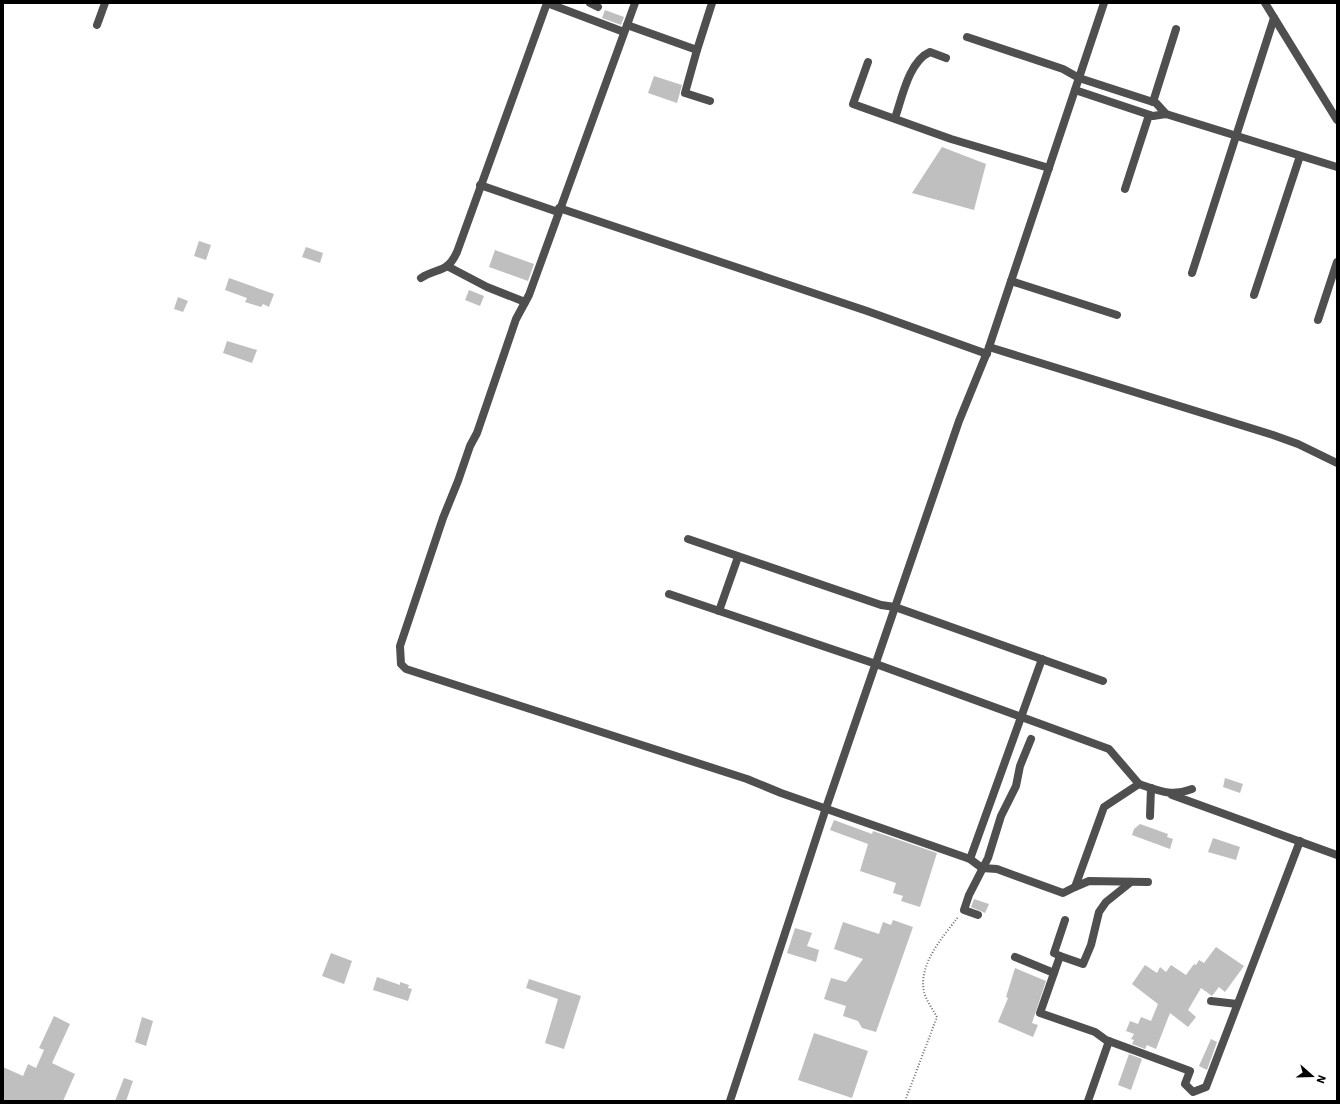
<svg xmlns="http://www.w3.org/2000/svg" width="1340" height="1104" viewBox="0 0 1340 1104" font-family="'IBM Plex Sans',sans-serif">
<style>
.building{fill:#bfbfbf}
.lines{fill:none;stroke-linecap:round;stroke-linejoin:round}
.path{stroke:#717171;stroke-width:2;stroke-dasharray:1 2;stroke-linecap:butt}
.minor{stroke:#4f4f4f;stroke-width:8}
</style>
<rect width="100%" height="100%" fill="#fff"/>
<g class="building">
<path d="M605,10L624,17L621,25L602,18Z"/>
<path d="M654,76L682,85L677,103L648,93Z"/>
<path d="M942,147L986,164L974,210L912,193Z"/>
<path d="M199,241L211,245L206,260L194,256Z"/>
<path d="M306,247L323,253L320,263L302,257Z"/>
<path d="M495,250L534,264L528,281L489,267Z"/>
<path d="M229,278L274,294L269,307L263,304L261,307L245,302L247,298L225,290Z"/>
<path d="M469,290L484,296L480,306L465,300Z"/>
<path d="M178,297L188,301L183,312L174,309Z"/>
<path d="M227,341L257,350L252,363L223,353Z"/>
<path d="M1225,778L1243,784L1240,793L1223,787Z"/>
<path d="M834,820L872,834L873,831L937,853L920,907L901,901L903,896L893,893L896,883L860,871L868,844L830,830Z"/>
<path d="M1140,824L1168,834L1167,837L1173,839L1170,849L1132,835L1134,829Z"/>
<path d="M1213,838L1240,847L1236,860L1208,852Z"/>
<path d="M974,899L989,904L985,913L971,907Z"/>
<path d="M893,920L913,927L876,1032L862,1028L858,1021L843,1016L846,1006L824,999L831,978L846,982L863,959L834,949L843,922L879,934L883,922L891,925Z"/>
<path d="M795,928L812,933L807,946L819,950L816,962L787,953Z"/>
<path d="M1216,947L1244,966L1225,992L1219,987L1212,996L1201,988L1188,1010L1196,1017L1188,1027L1170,1013L1156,1049L1147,1045L1145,1049L1132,1044L1134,1040L1131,1039L1134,1034L1126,1031L1130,1021L1138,1024L1141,1017L1151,1021L1158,1004L1132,984L1145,965L1157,973L1160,967L1166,972L1171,965L1186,975L1194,964L1196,965L1199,960L1204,963Z"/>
<path d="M331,953L352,961L344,984L322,976Z"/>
<path d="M1015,968L1046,981L1032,1023L1038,1025L1033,1037L998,1022L1008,998L1006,997Z"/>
<path d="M377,977L400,985V982L409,985L408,988L412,989L408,1001L373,990Z"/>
<path d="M529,979L581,996L564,1049L545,1043L558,999L526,988Z"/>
<path d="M54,1016L70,1024L52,1063L75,1074L63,1101H3V1067L23,1076L28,1064L36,1068L44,1050L39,1048Z"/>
<path d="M142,1017L153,1021L146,1046L135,1042Z"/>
<path d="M814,1033L868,1051L852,1098L798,1080Z"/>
<path d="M1211,1039L1217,1042L1207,1070L1199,1066Z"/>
<path d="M1129,1054L1142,1059L1131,1090L1118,1085Z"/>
<path d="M124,1078L133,1081L126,1101H115Z"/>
</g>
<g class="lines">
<path class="path" d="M905,1101L937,1017C933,1010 926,1000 924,992C918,964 943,937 958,917"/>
<g class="minor">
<path d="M547,3L624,32"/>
<path d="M590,3L598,7"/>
<path d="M635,3L529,295L516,319L477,433L470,446L458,481L443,518L400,646L401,664L406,669L747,779L781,793L970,859L982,868L997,869L1063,893L1075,887L1104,807L1139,784C1160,791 1170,797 1192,789"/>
<path d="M1265,3L1337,120"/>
<path d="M97,25L105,3"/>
<path d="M627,25L697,50L712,3"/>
<path d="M967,37L1063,69L1079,78L1156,103L1166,114"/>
<path d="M697,50L685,93L710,101"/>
<path d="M868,62L853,104L951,139L1049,168"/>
<path d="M1075,90L1153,116L1166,114L1337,167"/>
<path d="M1153,102L1176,29"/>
<path d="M895,118C902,98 909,61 930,52L946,58"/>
<path d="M480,185L558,212"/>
<path d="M1125,189L1149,115"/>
<path d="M559,208L867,311L987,354"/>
<path d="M447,266L487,287L525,302"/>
<path d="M1192,273L1274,18"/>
<path d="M421,278C438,267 447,274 457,252L547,3"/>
<path d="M1011,281L1117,315"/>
<path d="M1254,295L1300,156"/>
<path d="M1318,320L1337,262"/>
<path d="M989,347L1273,435L1298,444L1337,463"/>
<path d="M688,539L881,605L895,607L1103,681"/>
<path d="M669,594L876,664L1109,749L1139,784"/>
<path d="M719,611L738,557"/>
<path d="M1172,795L1337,855"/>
<path d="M1150,816L1151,788"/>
<path d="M970,859L1042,659"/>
<path d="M1131,882L1106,902L1099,912L1091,945L1083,964L1060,956L1040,1013L1095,1032L1106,1040L1190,1071L1185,1084L1193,1092L1206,1087L1300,841"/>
<path d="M1075,887L1089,881L1148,882"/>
<path d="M978,915L964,910L969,895L988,858L1001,816L1016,786L1020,766L1031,739"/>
<path d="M1060,956L1054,953L1065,920"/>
<path d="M1015,957L1054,973"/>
<path d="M1211,1001L1237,1004"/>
<path d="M730,1101L826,808L959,421L988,350L1104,3"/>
<path d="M1088,1101L1109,1041"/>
</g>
</g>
<rect width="1340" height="1104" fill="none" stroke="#000000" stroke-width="8"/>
<g transform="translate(1312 1076) rotate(110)" stroke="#ffffff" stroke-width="3" paint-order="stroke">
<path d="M0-3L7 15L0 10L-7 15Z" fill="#000000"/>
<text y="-6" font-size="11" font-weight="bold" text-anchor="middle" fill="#000000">N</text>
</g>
</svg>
